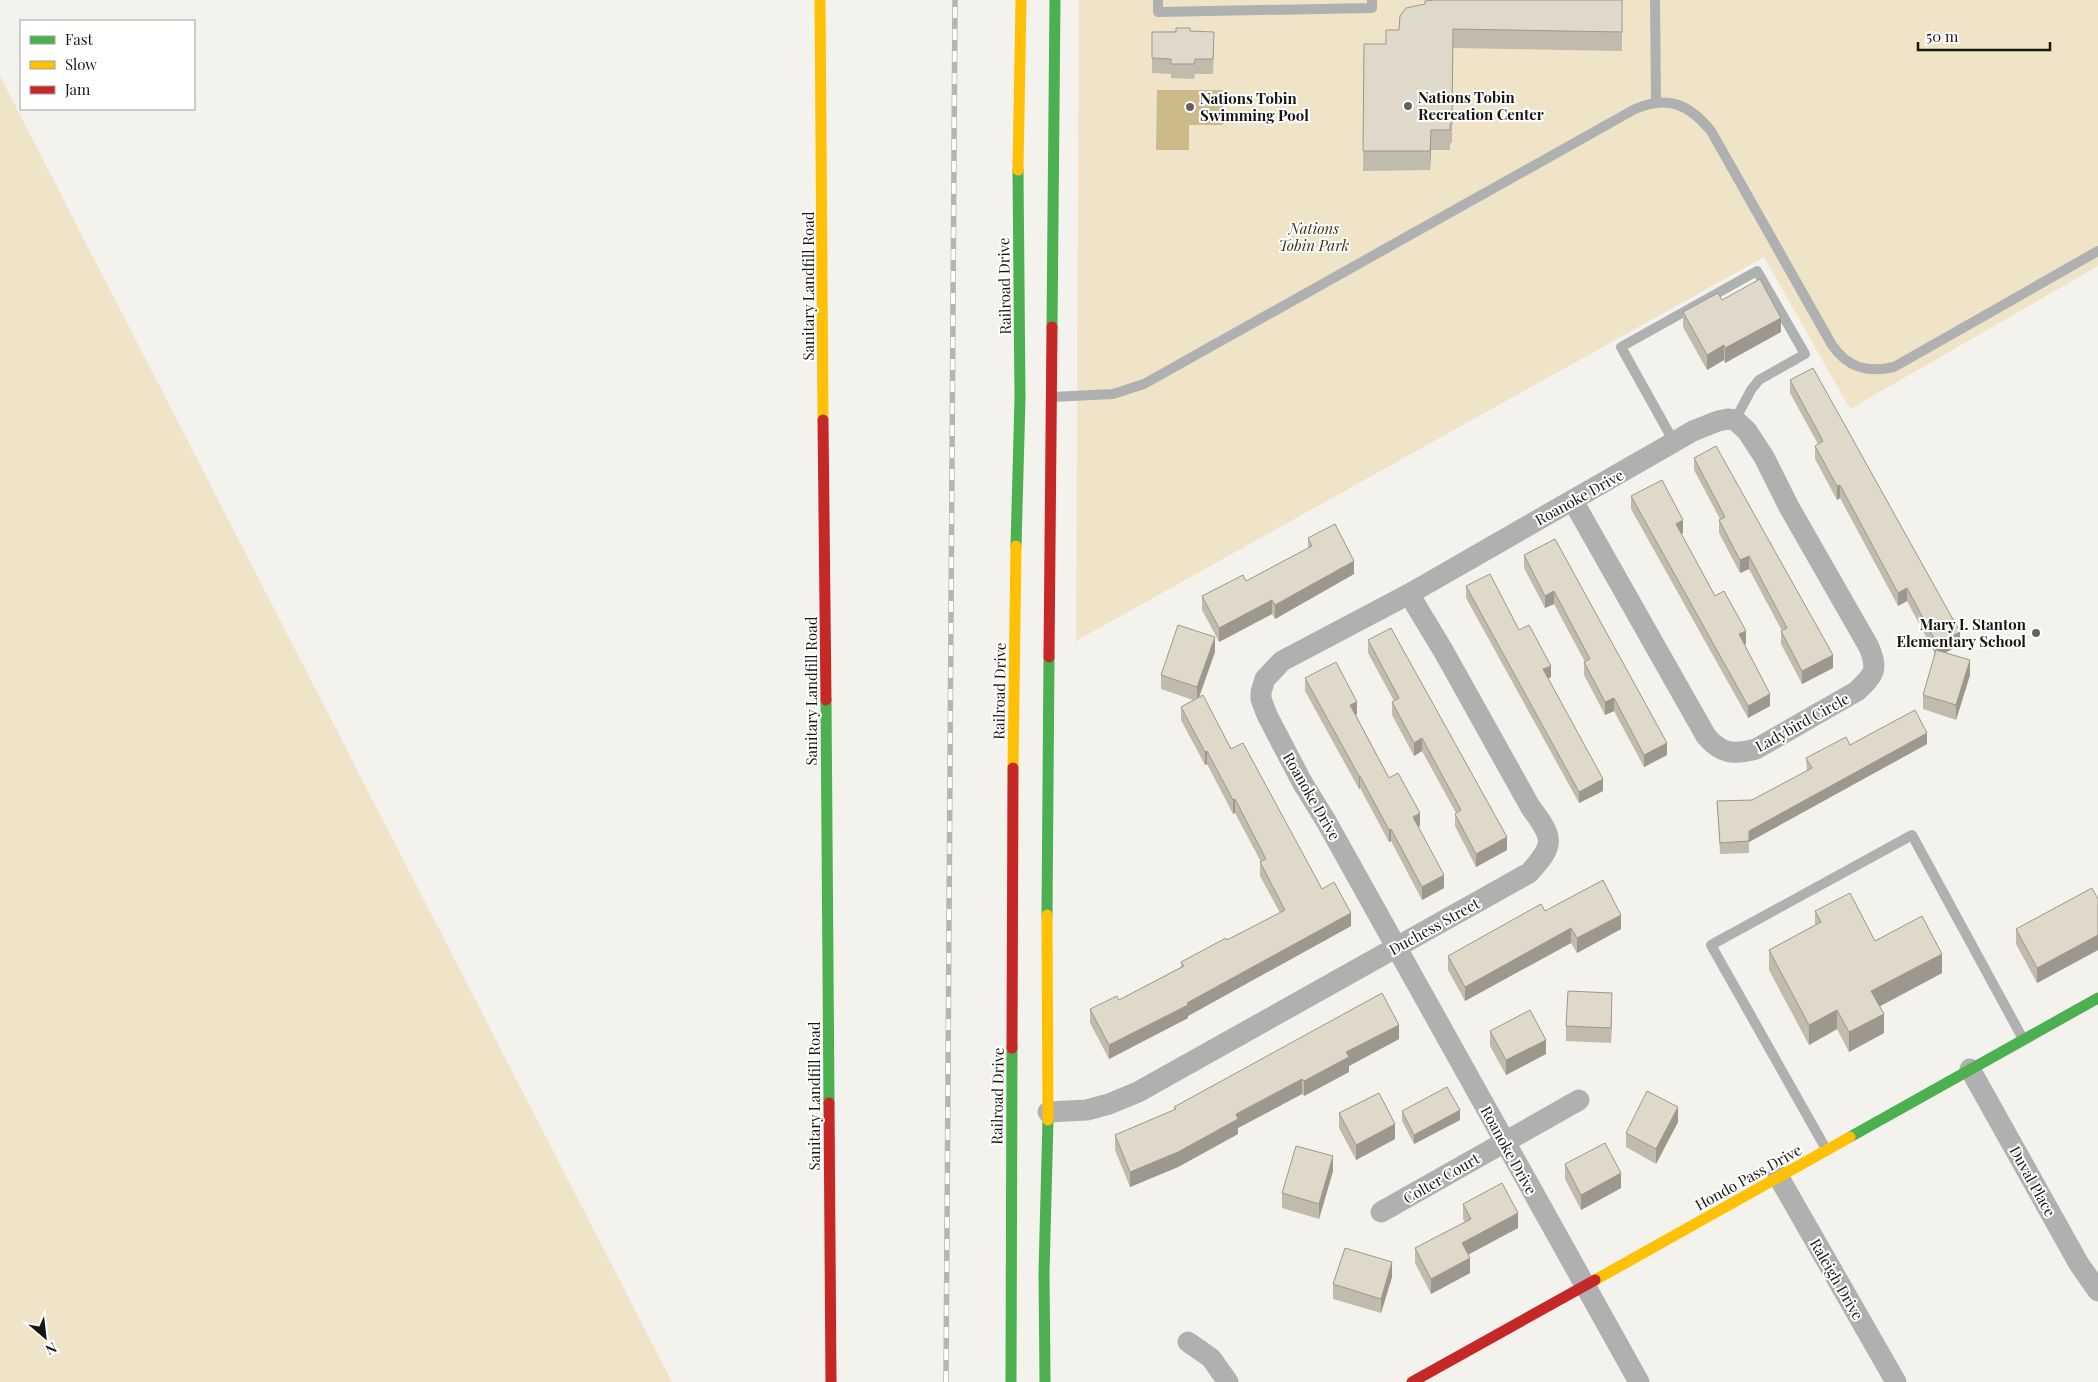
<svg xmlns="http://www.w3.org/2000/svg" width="2098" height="1382" viewBox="0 0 2098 1382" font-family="'Playfair Display',serif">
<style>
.green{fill:#efe4c7}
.water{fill:#cdba89}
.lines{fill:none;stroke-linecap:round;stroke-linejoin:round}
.lane{stroke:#afb1b0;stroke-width:10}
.street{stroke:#afb1b0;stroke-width:21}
.fast{stroke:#4caf50;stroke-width:11}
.slow{stroke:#ffc107;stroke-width:11}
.jam{stroke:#c62828;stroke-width:11}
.rail-casing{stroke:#b5b6b2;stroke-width:5.5}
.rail{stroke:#fff;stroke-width:4;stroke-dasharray:11;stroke-linecap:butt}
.wall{fill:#c0bbad}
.shaded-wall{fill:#9c988d}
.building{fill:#dfd9c9;stroke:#9c988d}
.poi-dot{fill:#65635e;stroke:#fff;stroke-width:2}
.labels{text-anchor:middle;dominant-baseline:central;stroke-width:4;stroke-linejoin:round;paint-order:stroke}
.poi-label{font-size:15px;font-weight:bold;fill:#181612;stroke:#fff;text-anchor:start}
.park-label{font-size:15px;font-style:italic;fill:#3d3213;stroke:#fff}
.street-label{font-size:15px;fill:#181612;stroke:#fff}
</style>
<rect width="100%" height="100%" fill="#f4f2ec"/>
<g class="green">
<path d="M1079,0H2098V266L1850,409L1764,257L1076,641Z"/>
<path d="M0,76L672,1382H0Z"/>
</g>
<path class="water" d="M1157,90H1223V125H1189V150H1156Z"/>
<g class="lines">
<g class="lane">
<path d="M1158,0V12L1372,8V0"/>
<path d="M1655,0L1656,102"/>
<path d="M1052,397L1113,394L1144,384L1635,109C1668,95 1689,104 1711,131L1832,345C1848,368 1867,373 1894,367L2098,251"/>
<path d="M1674,442L1621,347L1757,271L1805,354L1759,380L1751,390L1735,420"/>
<path d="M1826,1149L1711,945L1912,835L2023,1039"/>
</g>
<g class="street">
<path d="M1573,501L1706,736C1721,754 1733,755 1756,749L1857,691C1875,674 1878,670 1869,647L1789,507L1764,457L1747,431L1735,420L1728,419L1718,421L1693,431L1409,594L1282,661L1265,679L1261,692V699L1267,715L1302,782L1326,821L1639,1382"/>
<path d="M1970,1069L2079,1264L2098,1291"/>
<path d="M1048,1112L1087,1110L1109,1104L1138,1092L1529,873C1555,845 1554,838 1531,808L1444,652L1409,594"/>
<path d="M1778,1176L1896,1382"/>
<path d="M1381,1212L1579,1100"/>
<path d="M1188,1342L1211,1358L1228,1382"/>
</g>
<g class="fast">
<path d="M1052,327L1055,0"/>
<path d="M1016,546L1020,398L1018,170"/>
<path d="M826,700L829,1103"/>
<path d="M1047,915L1049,657"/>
<path d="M1850,1137L2098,998"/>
<path d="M1011,1382L1012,1048"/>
<path d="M1045,1382L1044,1272L1048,1120"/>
</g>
<g class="slow">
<path d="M820,0L823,420"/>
<path d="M1018,170L1021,0"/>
<path d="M1013,768L1016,546"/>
<path d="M1047,915L1048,1120"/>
<path d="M1595,1280L1850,1137"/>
</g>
<g class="jam">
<path d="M823,420L826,700"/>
<path d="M1049,657L1052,327"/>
<path d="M1012,1048L1013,768"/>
<path d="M829,1103L831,1382"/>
<path d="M1412,1382L1595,1280"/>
</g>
<defs>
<path id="rail" d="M946,1382L955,0"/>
</defs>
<use href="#rail" class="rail-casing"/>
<use href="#rail" class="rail"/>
</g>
<g class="wall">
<path d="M1622,0V51L1453,48L1452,143H1450V150H1431L1430,170L1363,171L1364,44H1386L1425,4Z"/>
<path d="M1190,31L1214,46L1213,74H1195L1194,79L1171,78V74L1152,73V32Z"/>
<path d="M1722,300L1781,332L1725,363L1724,360L1707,370L1683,327V312Z"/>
<path d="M1790,380L1960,645L1945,653L1970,675L1956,720L1923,709V695L1935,654L1907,601L1898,606L1840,498L1837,500L1815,459V446L1818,444L1790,393Z"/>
<path d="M1694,458L1833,668L1802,684L1781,644V631H1782L1749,569L1740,573L1719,533V520L1720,519L1694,470Z"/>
<path d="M1631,496L1683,533L1681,534L1715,596L1746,644H1744L1770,706L1748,718L1631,509Z"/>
<path d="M1308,538L1354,574L1275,619L1272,614L1219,642L1202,610V596L1246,581L1308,548Z"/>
<path d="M1555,539L1667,755L1644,767L1614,711L1605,715L1584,675V662H1585L1554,604L1545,608L1524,568V555Z"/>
<path d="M1466,586L1519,630L1551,677L1548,678L1603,791L1579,803L1466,598Z"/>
<path d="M1368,640L1507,850L1476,867L1455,826V814L1456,813L1422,751L1414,756L1392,715V702L1394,701L1368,653Z"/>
<path d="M1215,652L1199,698L1322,889L1351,926L1188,1016V1018L1109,1059L1090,1023V1009L1119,1000L1181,967V962L1227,940L1280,913L1260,876V862H1261L1235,813L1233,814L1207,764L1205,765L1181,720V707L1193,700L1161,689V675Z"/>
<path d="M1305,678L1357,714L1356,715L1389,778L1420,826L1418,827L1444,888L1422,900L1391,841L1389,842L1360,788L1359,789L1305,691Z"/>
<path d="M1927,744L1749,842V853L1720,854L1717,801L1752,800L1807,771L1806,758L1850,745Z"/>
<path d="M2098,899V950L2037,983L2016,944V929Z"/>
<path d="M1545,911L1621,929L1577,953L1571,943L1465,1001L1448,970V956Z"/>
<path d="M1815,911L1875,941L1942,973L1880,1006L1884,1033L1849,1052L1837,1029L1809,1045L1769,970V950L1815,925Z"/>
<path d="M1612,1008L1611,1043L1566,1041V1026Z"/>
<path d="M1490,1031L1546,1054L1506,1075L1490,1046Z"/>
<path d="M1399,1039L1349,1066V1072L1304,1096L1302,1094L1238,1128V1134L1178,1167L1130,1187L1115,1150V1135L1174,1110V1107Z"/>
<path d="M1402,1111L1460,1120L1414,1144L1402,1121Z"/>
<path d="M1339,1113L1395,1139L1356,1160L1339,1128Z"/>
<path d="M1678,1122L1656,1164L1626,1147V1133Z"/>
<path d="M1565,1164L1621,1188L1581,1210L1565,1179Z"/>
<path d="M1333,1171L1319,1219L1282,1208V1193Z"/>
<path d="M1463,1204L1518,1228L1468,1254L1470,1273L1431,1294L1415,1263V1248L1465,1222L1463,1219Z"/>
<path d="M1392,1277L1381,1313L1333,1299V1284Z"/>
</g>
<g class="shaded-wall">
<path d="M1431,130V150L1430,170V151Z"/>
<path d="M1781,318V332L1725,363V348Z"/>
<path d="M1724,345V360L1707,370V355Z"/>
<path d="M1840,485V498L1837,500V486Z"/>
<path d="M1683,520V533L1676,536V524Z"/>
<path d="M1749,556V569L1740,573V560Z"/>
<path d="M1354,561V574L1275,619V605Z"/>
<path d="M1907,588V601L1898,606V593Z"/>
<path d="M1554,591V604L1545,608V596Z"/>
<path d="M1272,600V614L1219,642V628Z"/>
<path d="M1746,631V644L1739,647V634Z"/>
<path d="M1960,632V645L1937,657V644Z"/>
<path d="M1215,637V652L1197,702V687Z"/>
<path d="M1833,655V668L1802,684V671Z"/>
<path d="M1970,660V675L1956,720V705Z"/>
<path d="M1551,666V677L1543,681V669Z"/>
<path d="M1770,694V706L1748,718V706Z"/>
<path d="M1614,698V711L1605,715V702Z"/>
<path d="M1357,702V714L1350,718V705Z"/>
<path d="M1927,733V744L1749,842V831Z"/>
<path d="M1422,738V751L1414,756V743Z"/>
<path d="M1667,743V755L1644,767V755Z"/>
<path d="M1207,751V764L1205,765V752Z"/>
<path d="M1359,776H1360V788L1359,789Z"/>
<path d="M1603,779V791L1579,803V792Z"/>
<path d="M1235,799V813L1233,814V800Z"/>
<path d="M1420,813V826L1413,829V817Z"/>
<path d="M1391,829V841L1389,842V830Z"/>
<path d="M1507,837V850L1476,867V854Z"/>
<path d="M1444,875V888L1422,900V887Z"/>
<path d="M1351,913V926L1188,1016V1018L1109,1059V1045Z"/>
<path d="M1621,915V929L1577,953V938Z"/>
<path d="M1571,928V943L1465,1001V987Z"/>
<path d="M2098,935V950L2037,983V968Z"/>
<path d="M1942,954V973L1871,1011V991Z"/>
<path d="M1612,993V1008L1611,1043V1028Z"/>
<path d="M1837,1010V1029L1809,1045V1025Z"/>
<path d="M1884,1014V1033L1849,1052V1032Z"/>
<path d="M1399,1025V1039L1349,1066V1072L1304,1096V1081L1346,1052Z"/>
<path d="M1546,1040V1054L1506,1075V1060Z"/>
<path d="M1302,1079V1094L1238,1128V1134L1178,1167L1130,1187V1172Z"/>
<path d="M1678,1107V1122L1656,1164V1149Z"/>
<path d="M1460,1110V1120L1414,1144V1135Z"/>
<path d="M1395,1124V1139L1356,1160V1145Z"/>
<path d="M1333,1156V1171L1319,1219V1204Z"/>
<path d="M1621,1173V1188L1581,1210V1195Z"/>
<path d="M1518,1213V1228L1462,1258V1243Z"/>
<path d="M1470,1258V1273L1431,1294V1279Z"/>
<path d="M1392,1262V1277L1381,1313V1299Z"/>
</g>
<g class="building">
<path d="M1435,0H1622V32L1453,29L1452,124H1450V130H1431L1430,151H1363L1364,44H1386V30H1399L1400,16L1406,8L1425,4V1Z"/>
<path d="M1176,28H1190V31L1214,32L1213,59H1195L1194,64H1171V59L1152,58V32H1176Z"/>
<path d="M1760,279L1781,318L1725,348L1724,345L1707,355L1683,312L1718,293L1722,300Z"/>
<path d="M1813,368L1960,632L1937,644L1907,588L1898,593L1840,485L1837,486L1815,446L1823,441L1790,380Z"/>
<path d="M1716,446L1833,655L1802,671L1781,631L1787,628L1749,556L1740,560L1719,520L1725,517L1694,458Z"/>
<path d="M1662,480L1683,520L1676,524L1715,596L1724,591L1746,631L1739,634L1770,694L1748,706L1631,496Z"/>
<path d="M1335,524L1354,561L1275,605L1272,600L1219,628L1202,596L1243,575L1246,581L1312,546L1308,538Z"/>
<path d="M1555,539L1667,743L1644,755L1614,698L1605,702L1584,662L1590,659L1554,591L1545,596L1524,555Z"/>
<path d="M1490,574L1519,630L1529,625L1551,666L1543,669L1603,779L1579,792L1466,586Z"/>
<path d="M1178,625L1215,637L1197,687L1161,675Z"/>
<path d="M1391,628L1507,837L1476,854L1455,814L1461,810L1422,738L1414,743L1392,702L1399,698L1368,640Z"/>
<path d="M1936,650L1970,660L1956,705L1923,695Z"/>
<path d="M1336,662L1357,702L1350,705L1389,778L1398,773L1420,813L1413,817L1444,875L1422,887L1391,829L1389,830L1360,776H1359L1305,678Z"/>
<path d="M1203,695L1231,749L1243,743L1322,889L1334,882L1351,913L1187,1003L1188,1005L1109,1045L1090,1009L1117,996L1119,1000L1184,966L1181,962L1226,938L1227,940L1285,910L1260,862L1266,859L1235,799L1233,800L1207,751L1205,752L1181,707Z"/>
<path d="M1915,710L1927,733L1749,831V841L1720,843L1717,801L1752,800L1812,768L1806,758L1846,737L1850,745Z"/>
<path d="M1603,880L1621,915L1577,938L1571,928L1465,987L1448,956L1541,904L1545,911Z"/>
<path d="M2092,888L2098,899V935L2037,968L2016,929Z"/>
<path d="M1850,893L1875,941L1922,916L1942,954L1871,991L1884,1014L1849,1032L1837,1010L1809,1025L1769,950L1821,922L1815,911Z"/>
<path d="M1568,991L1612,993L1611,1028L1566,1026Z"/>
<path d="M1382,993L1399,1025L1346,1052L1349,1057L1304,1081L1302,1079L1236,1114L1238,1119L1178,1152L1130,1172L1115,1135L1176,1109L1174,1107Z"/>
<path d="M1530,1010L1546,1040L1506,1060L1490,1031Z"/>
<path d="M1447,1087L1460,1110L1414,1135L1402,1111Z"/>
<path d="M1647,1091L1678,1107L1656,1149L1626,1133Z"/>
<path d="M1379,1093L1395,1124L1356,1145L1339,1113Z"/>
<path d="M1605,1143L1621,1173L1581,1195L1565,1164Z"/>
<path d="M1296,1146L1333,1156L1319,1204L1282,1193Z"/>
<path d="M1502,1183L1518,1213L1462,1243L1470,1258L1431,1279L1415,1248L1471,1219L1463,1204Z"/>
<path d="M1345,1248L1392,1262L1381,1299L1333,1284Z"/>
</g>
<g class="poi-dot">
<circle cx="1408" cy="106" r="5"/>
<circle cx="1190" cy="107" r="5"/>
<circle cx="2036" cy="633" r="5"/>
</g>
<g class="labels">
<g class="poi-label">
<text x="1418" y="97">Nations Tobin<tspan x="1418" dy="17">Recreation Center</tspan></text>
<text x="1200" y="98">Nations Tobin<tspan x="1200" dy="17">Swimming Pool</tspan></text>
<text x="2026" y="624" text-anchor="end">Mary I. Stanton<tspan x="2026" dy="17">Elementary School</tspan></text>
</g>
<g class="park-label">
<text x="1314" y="228">Nations<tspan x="1314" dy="17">Tobin Park</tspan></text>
</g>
<g class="street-label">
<text transform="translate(808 286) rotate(-90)">Sanitary Landfill Road</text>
<text transform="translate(1004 286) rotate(-91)">Railroad Drive</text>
<text transform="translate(1579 497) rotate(-29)">Roanoke Drive</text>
<text transform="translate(811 691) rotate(-90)">Sanitary Landfill Road</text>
<text transform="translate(999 691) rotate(-89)">Railroad Drive</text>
<text transform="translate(1802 722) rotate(-29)">Ladybird Circle</text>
<text transform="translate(1312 796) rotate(60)">Roanoke Drive</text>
<text transform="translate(1434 926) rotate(-29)">Duchess Street</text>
<text transform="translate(814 1096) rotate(-90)">Sanitary Landfill Road</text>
<text transform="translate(997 1096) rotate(-89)">Railroad Drive</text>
<text transform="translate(1509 1150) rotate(61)">Roanoke Drive</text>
<text transform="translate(1748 1177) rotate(-29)">Hondo Pass Drive</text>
<text transform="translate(1441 1178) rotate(-30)">Colter Court</text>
<text transform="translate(2033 1181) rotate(61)">Duval Place</text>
<text transform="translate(1837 1279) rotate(60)">Raleigh Drive</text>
</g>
</g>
<rect x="20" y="20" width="175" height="90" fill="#ffffff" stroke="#a3a2a0"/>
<rect x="30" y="36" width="25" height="8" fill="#4caf50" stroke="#a3a2a0"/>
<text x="65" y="45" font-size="15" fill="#181612">Fast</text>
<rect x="30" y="61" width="25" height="8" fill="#ffc107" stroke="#a3a2a0"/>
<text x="65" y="70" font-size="15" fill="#181612">Slow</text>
<rect x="30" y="86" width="25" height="8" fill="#c62828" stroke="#a3a2a0"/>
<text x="65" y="95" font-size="15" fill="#181612">Jam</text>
<g transform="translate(45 1337) rotate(152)" stroke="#ffffff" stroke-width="4" paint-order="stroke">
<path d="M0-4L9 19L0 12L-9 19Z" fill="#181612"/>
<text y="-8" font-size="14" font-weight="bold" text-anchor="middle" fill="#181612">N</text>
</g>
<path d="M1918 42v8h132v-8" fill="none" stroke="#181612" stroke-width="2.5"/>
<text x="1926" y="42" font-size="15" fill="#181612" stroke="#ffffff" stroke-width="4" paint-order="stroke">50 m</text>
</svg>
